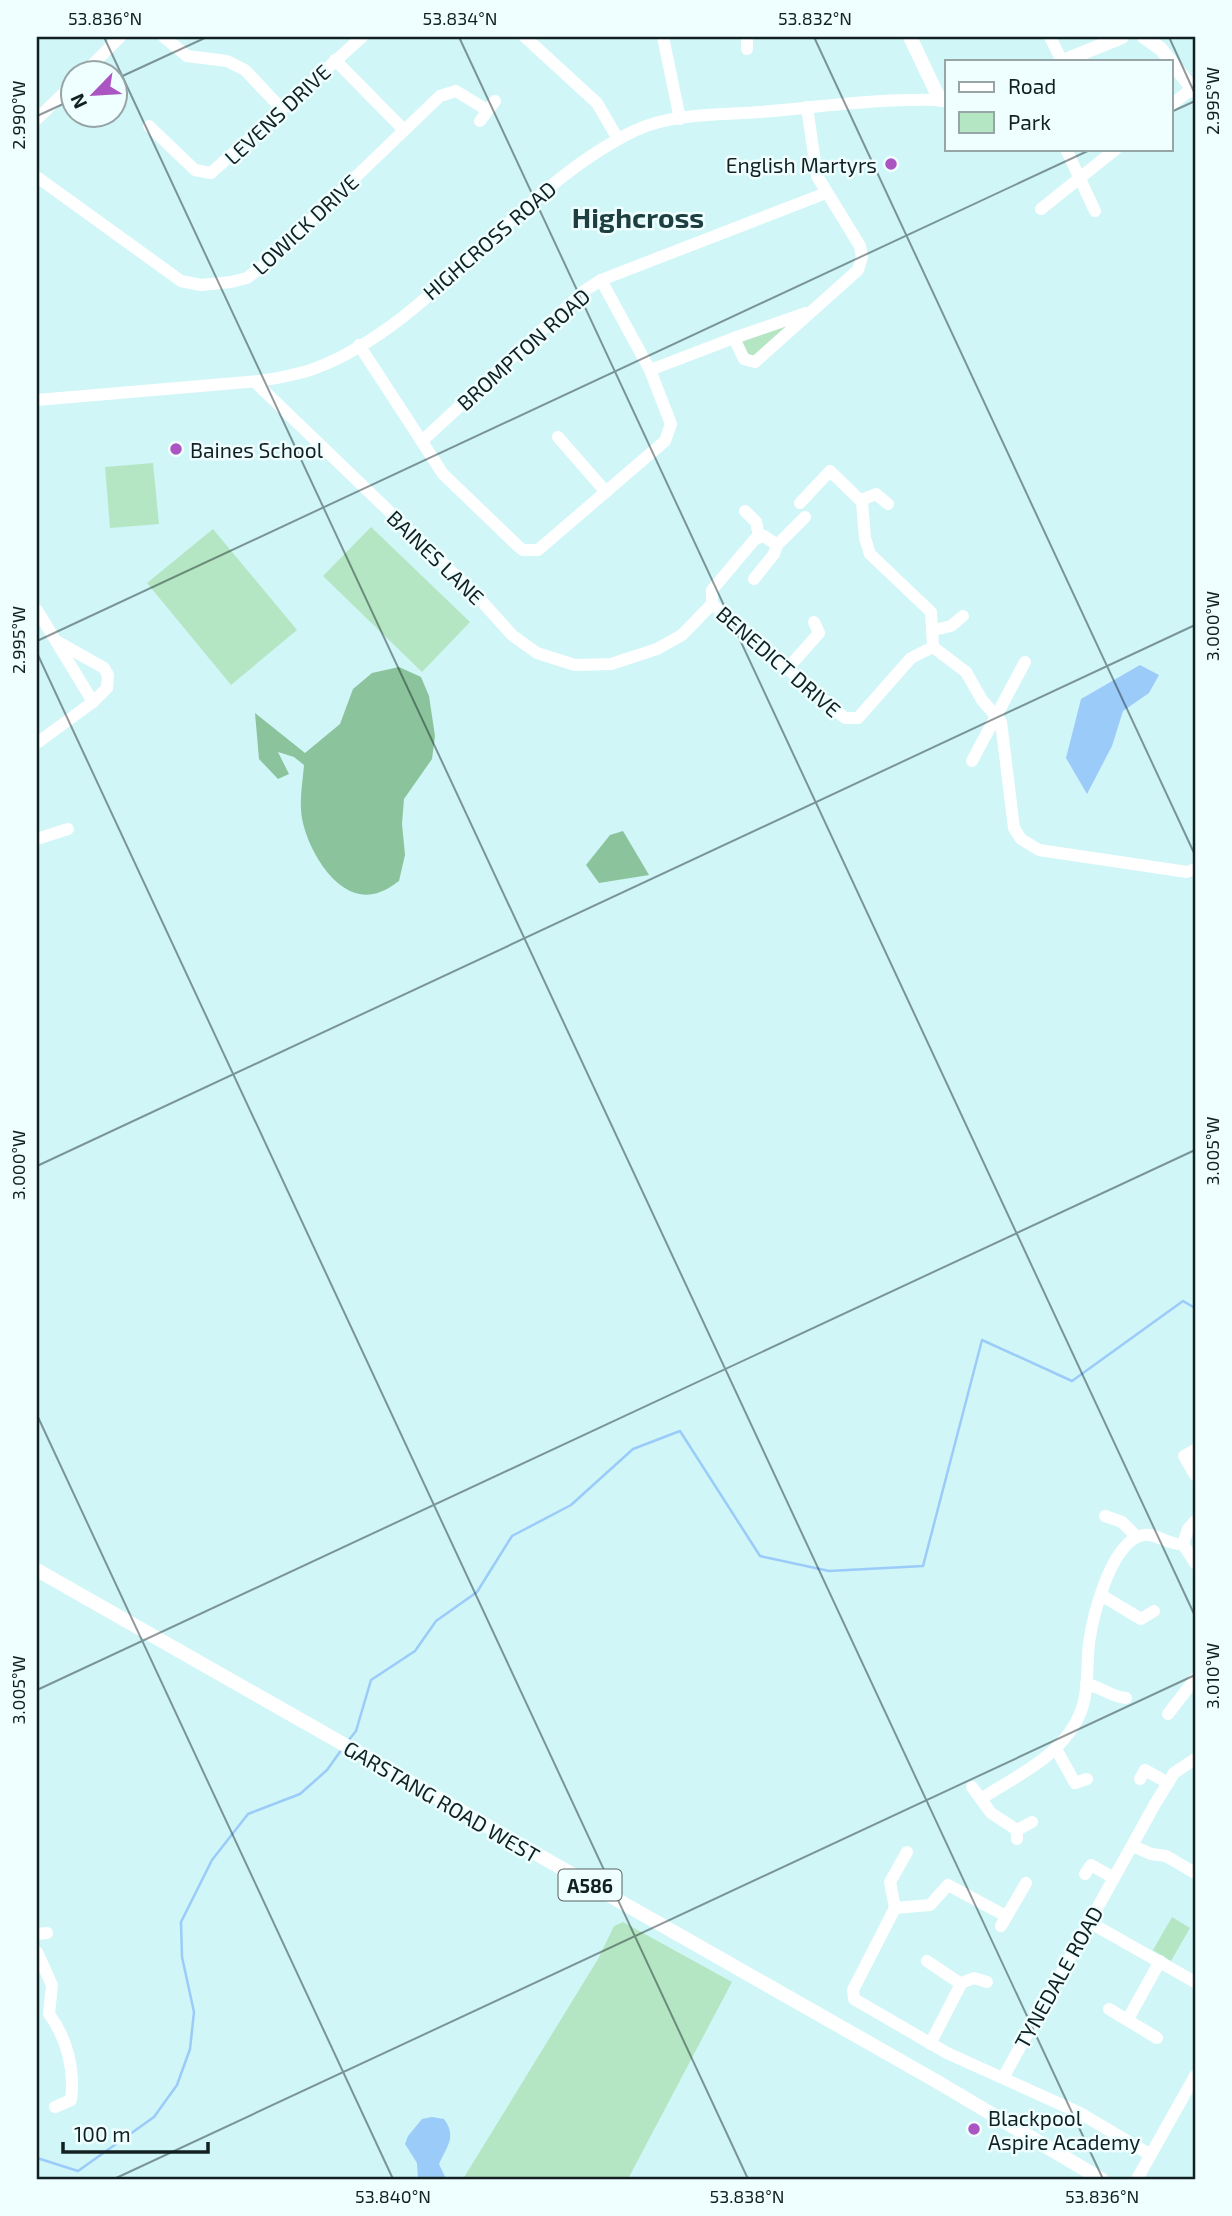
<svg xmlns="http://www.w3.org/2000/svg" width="1232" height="2216" viewBox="0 0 1232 2216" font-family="'Exo 2',sans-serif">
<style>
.green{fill:#b5e6c3}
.forest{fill:#8bc49c}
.water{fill:#9bcbf9}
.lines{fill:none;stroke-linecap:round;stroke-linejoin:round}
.stream{stroke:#9bcbf9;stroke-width:2.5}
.minor{stroke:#fff;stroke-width:12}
.major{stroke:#fff;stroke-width:14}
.ticks{fill:none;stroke:#122021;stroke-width:2;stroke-opacity:0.45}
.poi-dot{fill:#ab55c3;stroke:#effeff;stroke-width:2.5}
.labels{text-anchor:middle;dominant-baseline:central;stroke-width:5;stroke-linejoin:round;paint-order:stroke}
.shield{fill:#effeff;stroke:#546364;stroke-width:2}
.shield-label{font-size:19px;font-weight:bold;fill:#122021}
.street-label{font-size:21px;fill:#122021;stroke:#effeff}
.poi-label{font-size:21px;fill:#122021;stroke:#effeff;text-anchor:start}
.district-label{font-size:28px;font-weight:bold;fill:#1d3f41;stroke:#effeff}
.neatline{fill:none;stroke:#122021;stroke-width:2.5}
.ticks-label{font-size:18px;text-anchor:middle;fill:#122021}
</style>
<rect width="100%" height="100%" fill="#d0f6f8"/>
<g class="green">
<path d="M806,313L755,362L734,338Z"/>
<path d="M153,463L159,524L110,528L105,467Z"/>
<path d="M371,527L470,622L422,672L323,576Z"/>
<path d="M213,529L297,630L231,685L147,583Z"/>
<path d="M1172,1917L1190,1928L1171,1961L1153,1950Z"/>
<path d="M623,1922L732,1982L628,2179H463L598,1959L614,1926Z"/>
</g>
<g class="forest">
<path d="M399,667L421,677L429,696L435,736L432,759L404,799L402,824L405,855L399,881C393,885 387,890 380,892C338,909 302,842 301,809C300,795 303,779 304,765L294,757L278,752L289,774L278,779L259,759L255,713L305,753L340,724L353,689L372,673Z"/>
<path d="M623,831L649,875L599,883L586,865L610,835Z"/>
</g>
<g class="water">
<path d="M1140,665L1159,675L1149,693L1123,711L1112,746L1087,794L1066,758L1081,699Z"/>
<path d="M432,2117L444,2119C457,2137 447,2146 439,2164L446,2179H418L417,2163L405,2144L408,2136L422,2119Z"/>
</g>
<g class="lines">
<g class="stream">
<path d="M348,1741L356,1731L371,1680L415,1651L436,1621L477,1592L512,1536L571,1505L633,1449L680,1431L760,1556L829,1571L923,1566L982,1340L1072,1381L1183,1301L1195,1308"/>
<path d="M37,2158L78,2171L154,2117L177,2085L190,2049L194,2012L182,1957L181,1922L212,1860L248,1814L300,1794L327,1770L342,1749"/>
</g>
<g class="minor">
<path d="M164,37L187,56L227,61L245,70L279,106L284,107"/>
<path d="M525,37L597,103L618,139"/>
<path d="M663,37L680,119"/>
<path d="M747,37V49"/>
<path d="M1050,37L1062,61"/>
<path d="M335,60L404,130"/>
<path d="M83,74L120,37"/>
<path d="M1171,105L1193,88"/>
<path d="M37,119L74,83"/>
<path d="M480,121L495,101"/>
<path d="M149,126L195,170L211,173L362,37"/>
<path d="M1066,149L1095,211"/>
<path d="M37,177L181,281L201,285L231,282L247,278L265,264L440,96L456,91L487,110"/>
<path d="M1041,209L1116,149"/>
<path d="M734,338L806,313"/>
<path d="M359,345L443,474L519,547L523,550H538L665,441L671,424L650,370L601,280"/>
<path d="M650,370L734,338L744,359L755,362L858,270L862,257L860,246L817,176L807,107"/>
<path d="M255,382L477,596L512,635L537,653L575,665L611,664L657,649L682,635L712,604"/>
<path d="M37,400L259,381C278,378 298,375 316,368C435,322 515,189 634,131C671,113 719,115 760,112C820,107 879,98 940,100"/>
<path d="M558,437L606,492"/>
<path d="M422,441L584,291L601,280L826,193"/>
<path d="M861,500L876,494L888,504"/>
<path d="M800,503L830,471L862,502L865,538L870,554L931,612L933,647"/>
<path d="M745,511L756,522L759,536"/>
<path d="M777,545L764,536L755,539L712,590V604L845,718H858L911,658L933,647L966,672L982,700L1001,722L1014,828L1021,839L1039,850L1187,872L1195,869"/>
<path d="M754,579L774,554L777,545L805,517"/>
<path d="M37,610L93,702L37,743"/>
<path d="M934,630L951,626L963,616"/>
<path d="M58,642L104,668L108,675L107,688L93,702"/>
<path d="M788,668L819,633L814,622"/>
<path d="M972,761L1025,662"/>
<path d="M37,839L68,829"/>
<path d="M1195,1450L1184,1456L1195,1475"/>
<path d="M1105,1516L1122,1522L1137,1537"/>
<path d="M1195,1521L1188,1529L1183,1544L1195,1563"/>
<path d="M1101,1595L1141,1619L1154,1611"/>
<path d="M1086,1684C1102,1687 1111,1697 1126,1698"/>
<path d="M1168,1714L1195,1679"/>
<path d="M1056,1749L1075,1783L1087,1779"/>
<path d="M1140,1779L1145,1770L1168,1783"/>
<path d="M972,1787L991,1813L1017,1830V1839"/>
<path d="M981,1799C1014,1777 1056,1759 1076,1722C1090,1698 1086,1669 1089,1643C1093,1615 1109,1551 1137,1537C1154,1529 1167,1546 1183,1544"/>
<path d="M1017,1830L1032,1822"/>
<path d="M1133,1846L1151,1854L1166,1856L1195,1873"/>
<path d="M1085,1874L1091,1865L1114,1878"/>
<path d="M895,1908L853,1990L854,1999L947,2053L1080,2113L1149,2154"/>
<path d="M895,1908L930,1905L948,1885L1006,1916"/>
<path d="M895,1908L890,1882L907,1852"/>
<path d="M1089,1922L1195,1982"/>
<path d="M1001,1926L1026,1883"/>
<path d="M37,1934L47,1933"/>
<path d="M37,1952L52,1985L49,2014C67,2038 75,2070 71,2100L55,2107"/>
<path d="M927,1961L961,1984L930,2044"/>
<path d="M961,1983L974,1978L987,1982"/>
<path d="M1109,2009L1157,2038"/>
<path d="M1128,2019L1160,1961"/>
<path d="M1004,2076L1155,1804L1174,1773L1195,1759"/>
<path d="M1137,2179L1195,2076"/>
</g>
<g class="major">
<path d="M910,37L940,100H947"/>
<path d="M1144,37L1161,49L1195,92"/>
<path d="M1063,61L1122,37"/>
<path d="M37,1570L936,2081L1101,2179"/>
</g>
</g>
<path class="ticks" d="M104,37L1103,2179M459,37L1195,1616M814,37L1195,855M1169,37L1195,94M116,79L207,37M1171,112L1195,101M37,116L74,99M37,641L1092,149M37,653L748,2179M37,1166L1195,625M37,1415L393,2179M37,1690L1195,1150M37,2176L38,2179M114,2179L1195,1675"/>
<g class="poi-dot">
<circle cx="891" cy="164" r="7"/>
<circle cx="176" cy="449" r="7"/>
<circle cx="974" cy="2129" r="7"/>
</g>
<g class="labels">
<rect class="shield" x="558.5" y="1869.5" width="63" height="31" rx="5"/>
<g class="shield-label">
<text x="590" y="1885">A586</text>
</g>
<g class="street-label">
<text transform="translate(277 114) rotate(-43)">LEVENS DRIVE</text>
<text transform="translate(305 224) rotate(-43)">LOWICK DRIVE</text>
<text transform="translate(489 240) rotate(-41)">HIGHCROSS ROAD</text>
<text transform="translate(523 349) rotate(-42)">BROMPTON ROAD</text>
<text transform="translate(436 557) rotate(44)">BAINES LANE</text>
<text transform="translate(779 661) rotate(41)">BENEDICT DRIVE</text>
<text transform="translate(442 1801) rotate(30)">GARSTANG ROAD WEST</text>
<text transform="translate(1058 1977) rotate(-61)">TYNEDALE ROAD</text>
</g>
<g class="poi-label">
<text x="877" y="164" text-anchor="end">English Martyrs</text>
<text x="190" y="449">Baines School</text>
<text x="988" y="2117">Blackpool<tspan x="988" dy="24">Aspire Academy</tspan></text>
</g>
<g class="district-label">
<text x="638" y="217">Highcross</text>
</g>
</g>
<rect width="1232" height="2216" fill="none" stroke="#effeff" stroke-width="77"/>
<rect x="945" y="60" width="228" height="91" fill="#effeff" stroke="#97a5a6" stroke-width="2"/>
<rect x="959" y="82" width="35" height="10" fill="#ffffff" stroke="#97a5a6" stroke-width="2"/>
<text x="1008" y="94" font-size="21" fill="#122021">Road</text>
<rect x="959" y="112" width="35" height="21" fill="#b5e6c3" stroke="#97a5a6" stroke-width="2"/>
<text x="1008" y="130" font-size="21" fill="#122021">Park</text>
<g transform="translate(94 94) rotate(245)"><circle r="33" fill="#effeff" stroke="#97a5a6" stroke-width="2"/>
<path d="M0-5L12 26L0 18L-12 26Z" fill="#ab55c3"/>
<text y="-10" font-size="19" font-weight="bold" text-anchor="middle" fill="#122021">N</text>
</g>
<path d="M63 2142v10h145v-10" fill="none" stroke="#122021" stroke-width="3.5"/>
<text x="74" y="2142" font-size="21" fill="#122021" stroke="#effeff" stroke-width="5" paint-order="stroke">100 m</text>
<rect x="38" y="38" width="1156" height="2140" class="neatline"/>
<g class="ticks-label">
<text x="105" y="25">53.836°N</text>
<text x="460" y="25">53.834°N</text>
<text x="815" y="25">53.832°N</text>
<text transform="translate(1213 101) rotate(-90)" y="6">2.995°W</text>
<text transform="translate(19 115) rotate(-90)" y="6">2.990°W</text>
<text transform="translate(1213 626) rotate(-90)" y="6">3.000°W</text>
<text transform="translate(19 640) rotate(-90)" y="6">2.995°W</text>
<text transform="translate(1213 1151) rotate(-90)" y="6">3.005°W</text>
<text transform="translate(19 1165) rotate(-90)" y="6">3.000°W</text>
<text transform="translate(1213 1676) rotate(-90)" y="6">3.010°W</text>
<text transform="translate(19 1690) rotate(-90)" y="6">3.005°W</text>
<text x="393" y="2203">53.840°N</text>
<text x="747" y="2203">53.838°N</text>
<text x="1102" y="2203">53.836°N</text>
</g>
</svg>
